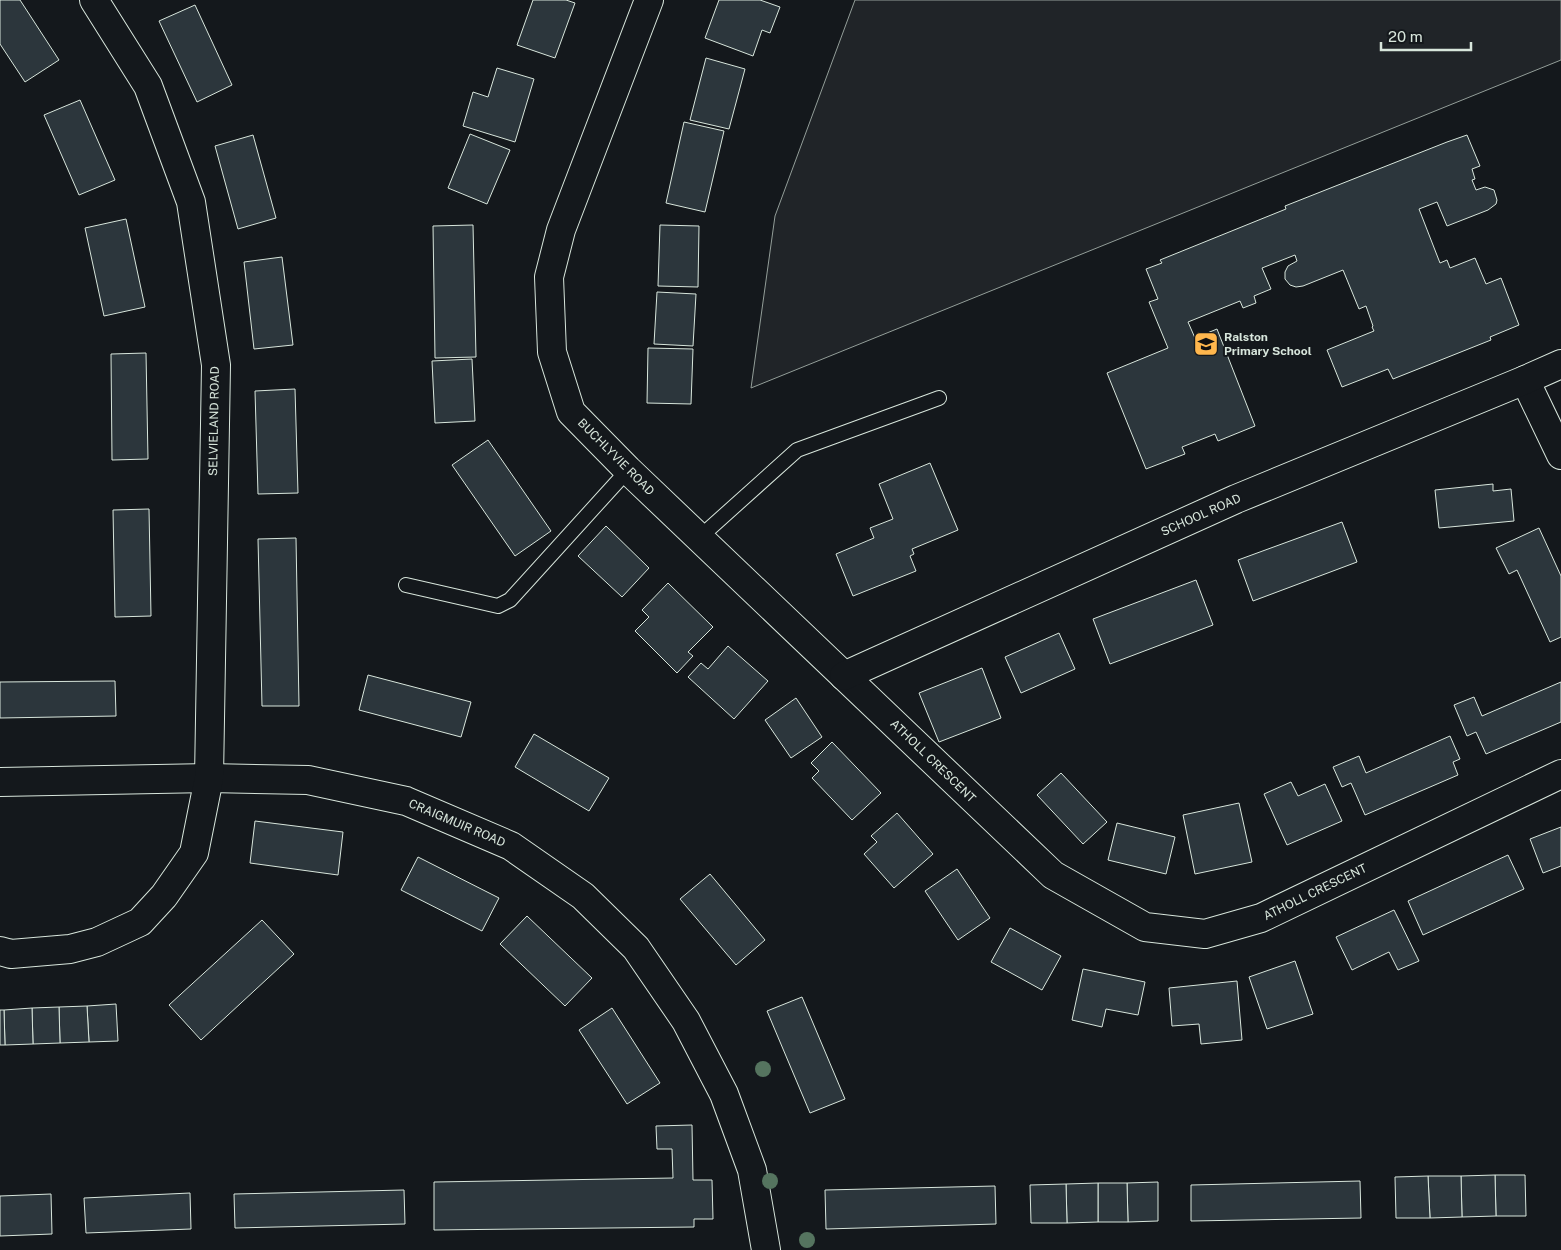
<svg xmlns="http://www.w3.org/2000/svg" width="1561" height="1250" viewBox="0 0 1561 1250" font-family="'Public Sans',sans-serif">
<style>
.green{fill:#202428;stroke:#939e99}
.building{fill:#2c363c;stroke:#d8e6dc}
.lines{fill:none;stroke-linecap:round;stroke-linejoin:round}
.lane-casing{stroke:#d8e6dc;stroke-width:16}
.street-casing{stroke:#d8e6dc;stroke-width:30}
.lane{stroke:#14181c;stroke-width:14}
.street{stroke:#14181c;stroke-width:28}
.tree{fill:#55745f}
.labels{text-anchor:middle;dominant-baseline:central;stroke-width:4;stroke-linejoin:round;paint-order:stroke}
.poi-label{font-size:12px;font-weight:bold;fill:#d8e6dc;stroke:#14181c;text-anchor:start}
.street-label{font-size:12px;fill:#d8e6dc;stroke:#14181c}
</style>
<rect width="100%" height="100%" fill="#14181c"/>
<path class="green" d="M855,0H1561V60L751,388L775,216Z"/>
<g class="building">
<path d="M0,0H20L59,60L25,82L0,44Z"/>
<path d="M533,0H566L575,3L555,58L517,45Z"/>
<path d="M719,0H760L780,7L770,33L762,30L753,56L705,38Z"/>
<path d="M195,5L232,85L197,102L159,21Z"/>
<path d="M706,58L745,69L729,129L690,120Z"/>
<path d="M497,68L534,79L515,142L463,126L473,92L488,97Z"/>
<path d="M80,100L115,180L79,195L44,115Z"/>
<path d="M684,122L724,131L705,212L666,203Z"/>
<path d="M470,134L510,150L487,204L448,188Z"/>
<path d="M253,135L276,218L238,229L215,146Z"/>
<path d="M1467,135L1480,166L1472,169L1475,179L1472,180L1476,190L1485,187L1494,190L1497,200L1496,204L1488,210L1447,226L1437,202L1419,209L1440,263L1447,260L1450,268L1475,258L1486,284L1501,278L1519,325L1490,337L1491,340L1393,379L1388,369L1342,387L1327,350L1374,331L1372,327L1373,326L1366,306L1359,309L1343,270L1303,286L1296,287L1290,285L1285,279V272L1288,266L1297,261L1295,255L1262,268L1271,289L1254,296L1256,303L1243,308L1240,301L1188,322L1195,338L1217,329L1255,426L1218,441L1215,434L1182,447L1185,454L1146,469L1107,373L1168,348L1149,302L1158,299L1146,269L1162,263L1160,260L1286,209L1285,206L1447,142Z"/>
<path d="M126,219L145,307L104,316L85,228Z"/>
<path d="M473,225L476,357L435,358L433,226Z"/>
<path d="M660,225L699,226L698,287L658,286Z"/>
<path d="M282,257L293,345L254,349L244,262Z"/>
<path d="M657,292L696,294L693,346L654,344Z"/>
<path d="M648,348L693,349L691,404L647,403Z"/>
<path d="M146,353L148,459L112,460L111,354Z"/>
<path d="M472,359L475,421L435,423L432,361Z"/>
<path d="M295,389L298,493L258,494L255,391Z"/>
<path d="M488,440L551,531L515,556L452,465Z"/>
<path d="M930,463L958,530L912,549L914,554L910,556L916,571L853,596L836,554L874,538L870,528L893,519L879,484Z"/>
<path d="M1493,484V491L1511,489L1514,521L1439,528L1435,490Z"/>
<path d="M149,509L151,616L115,617L113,510Z"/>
<path d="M1342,522L1357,562L1253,601L1238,560Z"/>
<path d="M606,526L649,568L622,597L578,556Z"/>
<path d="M1539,528L1561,576V637L1550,642L1517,570L1509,574L1496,548Z"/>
<path d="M296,538L299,706H262L258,539Z"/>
<path d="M1196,580L1213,625L1110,664L1093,619Z"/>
<path d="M668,583L713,627L688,652L693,656L677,673L635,631L649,617L642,610Z"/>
<path d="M1059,633L1075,669L1021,693L1005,657Z"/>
<path d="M728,646L768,681L734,719L688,677L701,663L708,669Z"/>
<path d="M982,668L1001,718L939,742L919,693Z"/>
<path d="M368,675L471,702L461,737L359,710Z"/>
<path d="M115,681L116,716L0,718V682Z"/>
<path d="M1561,682V722L1486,754L1476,732L1467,736L1454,705L1474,697L1482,716Z"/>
<path d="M796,698L822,737L791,758L765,720Z"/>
<path d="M534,734L609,778L589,811L515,767Z"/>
<path d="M1450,736L1460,759L1453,762L1458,775L1365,815L1351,783L1342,787L1333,767L1359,756L1366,773Z"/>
<path d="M832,742L881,793L852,820L812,778L819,771L811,763Z"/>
<path d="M1061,773L1107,822L1083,844L1037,795Z"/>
<path d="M1291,782L1298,796L1325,784L1342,821L1287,845L1264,794Z"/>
<path d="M1239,803L1252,862L1195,874L1183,815Z"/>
<path d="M897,813L933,854L894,888L864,854L877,842L871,836Z"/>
<path d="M255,821L343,832L338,875L250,863Z"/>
<path d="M1117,823L1175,837L1166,874L1108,860Z"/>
<path d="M1561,827V866L1543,873L1530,839Z"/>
<path d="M1508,855L1524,889L1423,935L1408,901Z"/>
<path d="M418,857L499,898L482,931L401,890Z"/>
<path d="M957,869L990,918L958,940L925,891Z"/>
<path d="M710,874L765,940L736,965L680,899Z"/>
<path d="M1394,910L1419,961L1398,970L1389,952L1352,970L1336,937Z"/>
<path d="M527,916L592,978L565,1006L500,944Z"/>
<path d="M262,920L294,954L201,1040L169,1005Z"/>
<path d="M1010,928L1061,956L1042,990L991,962Z"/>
<path d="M1295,961L1313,1014L1267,1029L1249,977Z"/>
<path d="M1083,969L1145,982L1138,1015L1106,1009L1102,1027L1072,1020Z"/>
<path d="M1237,981L1242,1040L1201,1044L1199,1024L1172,1026L1169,988Z"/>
<path d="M802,997L845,1099L810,1113L767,1011Z"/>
<path d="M116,1004L118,1041L89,1042L87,1006Z"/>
<path d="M87,1006L89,1042L60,1043L59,1007Z"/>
<path d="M59,1007L60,1043L33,1044L32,1008Z"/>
<path d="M32,1008L33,1044L5,1045L4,1010Z"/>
<path d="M612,1008L660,1083L627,1104L579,1030Z"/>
<path d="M0,1010H4L5,1045H0Z"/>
<path d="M692,1125L693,1180H712L713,1219H694V1227L434,1230V1182L673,1178L672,1149H657L656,1126Z"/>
<path d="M1495,1175H1525L1526,1216H1496Z"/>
<path d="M1495,1175L1496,1216L1462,1217L1461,1176Z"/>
<path d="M1428,1176H1461L1462,1217L1430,1218Z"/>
<path d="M1428,1176L1430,1218H1396L1395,1177Z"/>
<path d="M1360,1181L1361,1218L1191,1221V1185Z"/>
<path d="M1158,1182V1221L1128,1222L1127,1183Z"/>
<path d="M1098,1183H1127L1128,1222H1098Z"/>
<path d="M1098,1183V1222L1067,1223L1066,1184Z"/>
<path d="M1066,1184L1067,1223H1031L1030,1185Z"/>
<path d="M995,1186L996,1224L826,1229L825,1190Z"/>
<path d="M404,1190L405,1224L235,1228L234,1194Z"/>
<path d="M190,1193L191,1229L86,1233L84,1198Z"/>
<path d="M51,1194L52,1234L0,1236V1196Z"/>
</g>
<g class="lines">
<defs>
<g id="lane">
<path d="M699,538L797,450L939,398"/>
<path d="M406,585L498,606L510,600L628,470"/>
</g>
<g id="street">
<path d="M649,0L561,230L549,277L552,352L571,412L628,470L1053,875L1145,927L1205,934L1261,918L1561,774"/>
<path d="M1525,380L1561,455"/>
<path d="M844,676L1236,499L1525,380L1561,364"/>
<path d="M0,782L209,778L308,780L406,801L511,846L583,896L636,948L686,1021L724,1094L752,1170L766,1250"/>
<path d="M0,951L11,954L70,949L97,942L140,922L164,896L194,853L209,778L216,365L191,202L148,86L94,0"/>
</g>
</defs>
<use href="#lane" class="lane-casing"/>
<use href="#street" class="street-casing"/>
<use href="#lane" class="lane"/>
<use href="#street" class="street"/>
</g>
<g class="tree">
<circle cx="763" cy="1069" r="8"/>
<circle cx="770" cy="1181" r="8"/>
<circle cx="807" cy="1240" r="8"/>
</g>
<defs>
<symbol id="school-square" viewBox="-11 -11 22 22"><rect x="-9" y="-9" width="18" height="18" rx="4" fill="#ffb74d" stroke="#14181c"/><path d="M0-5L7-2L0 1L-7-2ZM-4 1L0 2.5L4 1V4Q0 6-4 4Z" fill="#111"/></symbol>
</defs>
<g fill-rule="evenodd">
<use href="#school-square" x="1192" y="330" width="28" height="28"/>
</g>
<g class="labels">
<g class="poi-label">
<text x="1224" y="337">Ralston<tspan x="1224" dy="14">Primary School</tspan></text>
</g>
<g class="street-label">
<text transform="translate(214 421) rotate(-89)">SELVIELAND ROAD</text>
<text transform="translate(616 457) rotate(45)">BUCHLYVIE ROAD</text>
<text transform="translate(1201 515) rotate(-24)">SCHOOL ROAD</text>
<text transform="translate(933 761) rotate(44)">ATHOLL CRESCENT</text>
<text transform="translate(457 823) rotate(23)">CRAIGMUIR ROAD</text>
<text transform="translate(1315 892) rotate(-26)">ATHOLL CRESCENT</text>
</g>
</g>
<path d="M1381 42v8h90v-8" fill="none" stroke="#d8e6dc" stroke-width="2.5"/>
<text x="1388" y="42" font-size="15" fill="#d8e6dc" stroke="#14181c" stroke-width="4" paint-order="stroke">20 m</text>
</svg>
